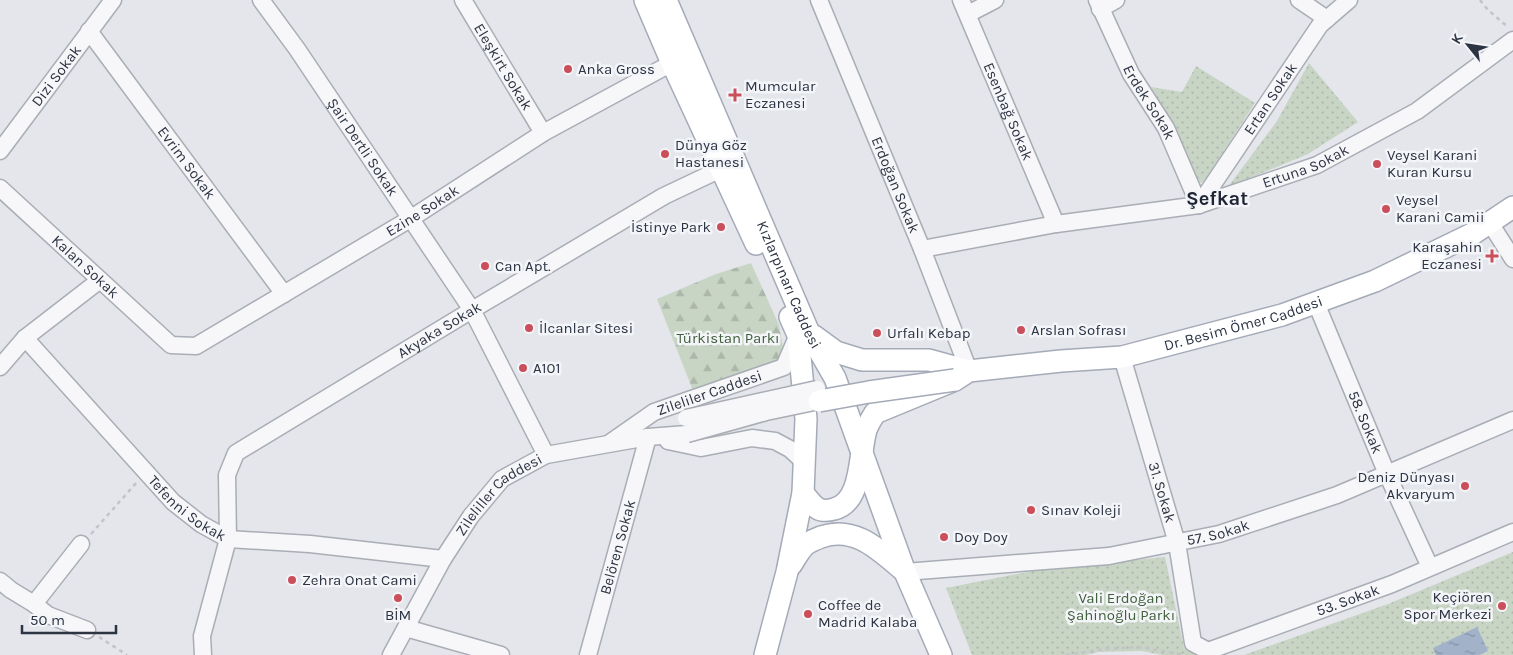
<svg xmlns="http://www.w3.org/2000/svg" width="1513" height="655" viewBox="0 0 1513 655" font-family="Karla,sans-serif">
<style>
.forest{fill:url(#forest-firs)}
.park{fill:url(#park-dots)}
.water{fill:url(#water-ripples)}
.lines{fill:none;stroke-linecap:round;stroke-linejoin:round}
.minor-casing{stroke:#a9adb5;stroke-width:19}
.major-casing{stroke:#a4aab7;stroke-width:24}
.path{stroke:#c2c4ca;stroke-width:2.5;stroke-dasharray:4 4;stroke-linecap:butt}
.minor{stroke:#f7f7f9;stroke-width:16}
.major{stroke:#fff;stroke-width:21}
.minor-bridge-casing{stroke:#a9adb5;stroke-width:19;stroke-linecap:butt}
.major-bridge-casing{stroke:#a4aab7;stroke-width:24;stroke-linecap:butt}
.minor-bridge{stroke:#f7f7f9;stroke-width:16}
.major-bridge{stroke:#fff;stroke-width:21}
.poi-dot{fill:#ca4f5b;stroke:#f4f5f8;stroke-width:2}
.labels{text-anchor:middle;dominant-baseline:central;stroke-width:5;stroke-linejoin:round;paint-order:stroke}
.street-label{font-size:15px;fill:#2c3343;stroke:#f4f5f8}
.poi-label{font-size:15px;fill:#2c3343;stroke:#f4f5f8;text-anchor:start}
.park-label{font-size:15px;fill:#3f5e3a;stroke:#f4f5f8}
.district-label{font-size:20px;font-weight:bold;fill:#1e2434;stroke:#f4f5f8}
</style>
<defs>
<pattern id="forest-firs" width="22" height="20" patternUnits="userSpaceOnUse" patternTransform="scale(1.25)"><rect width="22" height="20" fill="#c8d5c5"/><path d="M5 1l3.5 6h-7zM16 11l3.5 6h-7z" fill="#acb7aa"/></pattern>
<pattern id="park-dots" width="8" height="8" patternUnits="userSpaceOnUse" patternTransform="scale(1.25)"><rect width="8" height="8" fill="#c8d5c5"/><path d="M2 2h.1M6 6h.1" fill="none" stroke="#acb7aa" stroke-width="1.8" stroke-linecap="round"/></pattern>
<pattern id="water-ripples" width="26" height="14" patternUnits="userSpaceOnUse" patternTransform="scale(1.25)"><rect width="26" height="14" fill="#a1b2c9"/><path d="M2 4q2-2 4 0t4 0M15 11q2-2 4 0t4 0" fill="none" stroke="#8391a5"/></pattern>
</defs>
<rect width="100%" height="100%" fill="#e4e6eb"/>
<path class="forest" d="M751,263L779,325L784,353L779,378L699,406L657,299L716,274Z"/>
<g class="park">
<path d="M1309,63L1358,122L1308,154L1228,187L1277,121Z"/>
<path d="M1196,66L1255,103L1205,180L1197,185L1173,124L1151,87L1182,92Z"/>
<path d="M1513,552V655H1244L1388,604Z"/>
<path d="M1165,557L1184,648L1209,655H1162L1142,651L1098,652L1086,655H972L946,588L1037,570Z"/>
</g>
<path class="water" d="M1477,627L1488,651L1479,655H1436L1433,648Z"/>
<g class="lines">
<defs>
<g id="minor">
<path id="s1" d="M261,0L297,49L472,310L546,455"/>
<path id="s2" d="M463,0L543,133"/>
<path id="s3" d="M819,0L922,249L969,371"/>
<path id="s4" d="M961,0L1056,224"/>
<path id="s5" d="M1097,0L1131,74L1166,128L1199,205"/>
<path d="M1299,0L1327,19"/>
<path d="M1100,9L1116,0"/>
<path d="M968,14L995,0"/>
<path id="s6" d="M89,31L284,294"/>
<path id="s7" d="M0,151L113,0"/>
<path id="s8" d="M0,188L171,345L196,346L410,219L543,133L672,63"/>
<path id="s9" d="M1199,205L1320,25L1349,0"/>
<path d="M1490,223L1513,259"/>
<path id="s10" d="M922,249L1056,224L1199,205L1317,165L1417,111L1513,40"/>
<path id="s11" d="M1316,303L1387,474L1430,567"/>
<path id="s12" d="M25,338L173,502L201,524L228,539L310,544L443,559"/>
<path id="s13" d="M1122,357L1177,543L1193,643L1208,651L1392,584L1513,532"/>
<path d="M0,367L25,338L100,280"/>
<path d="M668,441L701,448L752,438L775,441L790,449L804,462"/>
<path id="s14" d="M611,442L654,412L784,367L797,337"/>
<path id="s15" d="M905,572L1109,556L1219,534L1337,495L1513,420"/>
<path d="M0,581L11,590L34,604L48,615L87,630"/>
<path d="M34,604L81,544"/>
<path d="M406,628L501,655"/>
<path id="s16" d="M203,655L202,636L228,539L227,475L236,453L472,310L664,196L721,169"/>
<path id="s17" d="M391,655L443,559L471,516L502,479L546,455L648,437L687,434"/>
<path id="s18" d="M588,655L648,437"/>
</g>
<g id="major">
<path d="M645,0L672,63L756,244"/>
<path id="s19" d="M666,0L809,333L835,378L905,572L941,655"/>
<path d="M814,336L836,352L862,360H929L969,371"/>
<path id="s20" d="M803,493C813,505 817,514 834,509C863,502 859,453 866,430C868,424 872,418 875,413L955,380L969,371L1061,361L1122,357L1282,315L1375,281L1474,233L1513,207"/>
<path d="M791,565C795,559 799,551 804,546C808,542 816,539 821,537C855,525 879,550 903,570"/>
<path d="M765,655L787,572L803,493L806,419L798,335L790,317"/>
</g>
</defs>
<use href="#minor" class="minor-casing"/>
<use href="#major" class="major-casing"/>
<g class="path">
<path d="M1480,0L1488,10L1508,27"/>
<path d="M91,534L137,482"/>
<path d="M99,637L127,655"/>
<path d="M1066,655L1104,649L1139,647L1185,655"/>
</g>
<use href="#minor" class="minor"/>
<use href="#major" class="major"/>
<defs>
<g id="minor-bridge">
<path d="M686,418L817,389"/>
<path d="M687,434L766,412L819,401"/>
</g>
<path id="major-bridge" d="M819,401L869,392L955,380"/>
</defs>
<use href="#minor-bridge" class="minor-bridge-casing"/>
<use href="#major-bridge" class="major-bridge-casing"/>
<use href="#minor-bridge" class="minor-bridge"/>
<use href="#major-bridge" class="major-bridge"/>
</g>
<g class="poi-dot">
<circle cx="568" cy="69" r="5"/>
<path d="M732.5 87.5h5v5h5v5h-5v5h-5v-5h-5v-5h5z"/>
<circle cx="665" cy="154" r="5"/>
<circle cx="1377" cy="164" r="5"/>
<circle cx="1386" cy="209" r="5"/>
<circle cx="721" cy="227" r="5"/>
<path d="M1489.5 248.5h5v5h5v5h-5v5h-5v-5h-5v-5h5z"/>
<circle cx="485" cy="266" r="5"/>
<circle cx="529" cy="328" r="5"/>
<circle cx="1021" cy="330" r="5"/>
<circle cx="877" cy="333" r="5"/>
<circle cx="523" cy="368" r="5"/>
<circle cx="1465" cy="486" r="5"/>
<circle cx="1031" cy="510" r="5"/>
<circle cx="944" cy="537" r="5"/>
<circle cx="292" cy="580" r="5"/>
<circle cx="398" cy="598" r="5"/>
<circle cx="1502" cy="606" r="5"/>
<circle cx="808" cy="614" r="5"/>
</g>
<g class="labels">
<g class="street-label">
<text stroke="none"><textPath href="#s2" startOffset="78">Eleşkirt Sokak</textPath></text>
<text stroke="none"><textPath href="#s7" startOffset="94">Dizi Sokak</textPath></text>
<text stroke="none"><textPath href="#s9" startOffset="128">Ertan Sokak</textPath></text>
<text stroke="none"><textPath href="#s5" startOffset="115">Erdek Sokak</textPath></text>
<text stroke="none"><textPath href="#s4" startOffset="121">Esenbağ Sokak</textPath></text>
<text stroke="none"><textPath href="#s1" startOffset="179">Şair Dertli Sokak</textPath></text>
<text stroke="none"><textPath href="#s6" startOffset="164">Evrim Sokak</textPath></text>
<text stroke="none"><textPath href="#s10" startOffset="394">Ertuna Sokak</textPath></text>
<text stroke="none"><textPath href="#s3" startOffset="200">Erdoğan Sokak</textPath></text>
<text stroke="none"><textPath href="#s8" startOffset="521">Ezine Sokak</textPath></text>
<text stroke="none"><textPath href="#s8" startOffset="116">Kalan Sokak</textPath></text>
<text stroke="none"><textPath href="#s19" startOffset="310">Kızlarpınarı Caddesi</textPath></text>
<text stroke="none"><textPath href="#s20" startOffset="530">Dr. Besim Ömer Caddesi</textPath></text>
<text stroke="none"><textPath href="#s16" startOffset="445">Akyaka Sokak</textPath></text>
<text stroke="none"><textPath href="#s14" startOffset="111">Zileliler Caddesi</textPath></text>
<text stroke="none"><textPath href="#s11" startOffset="129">58. Sokak</textPath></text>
<text stroke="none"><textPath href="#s13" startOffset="141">31. Sokak</textPath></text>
<text stroke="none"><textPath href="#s17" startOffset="196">Zileliller Caddesi</textPath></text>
<text stroke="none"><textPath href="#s12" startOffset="236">Tefenni Sokak</textPath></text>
<text stroke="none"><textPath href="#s15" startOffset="316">57. Sokak</textPath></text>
<text stroke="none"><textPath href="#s18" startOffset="112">Belören Sokak</textPath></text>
<text stroke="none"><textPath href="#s13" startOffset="461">53. Sokak</textPath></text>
</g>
<g class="poi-label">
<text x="578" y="69">Anka Gross</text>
<text x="745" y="86">Mumcular<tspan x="745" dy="17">Eczanesi</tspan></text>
<text x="675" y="145">Dünya Göz<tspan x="675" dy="17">Hastanesi</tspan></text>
<text x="1387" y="155">Veysel Karani<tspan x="1387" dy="17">Kuran Kursu</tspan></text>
<text x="1396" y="200">Veysel<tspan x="1396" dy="17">Karani Camii</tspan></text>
<text x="711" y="227" text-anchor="end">İstinye Park</text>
<text x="1482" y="247" text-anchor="end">Karaşahin<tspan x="1482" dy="17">Eczanesi</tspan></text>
<text x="495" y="266">Can Apt.</text>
<text x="539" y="328">İlcanlar Sitesi</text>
<text x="1031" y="330">Arslan Sofrası</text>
<text x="887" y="333">Urfalı Kebap</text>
<text x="533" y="368">A101</text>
<text x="1455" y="477" text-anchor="end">Deniz Dünyası<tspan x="1455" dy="17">Akvaryum</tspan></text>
<text x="1041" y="510">Sınav Koleji</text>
<text x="954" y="537">Doy Doy</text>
<text x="302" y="580">Zehra Onat Cami</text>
<text x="1492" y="597" text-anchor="end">Keçiören<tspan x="1492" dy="17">Spor Merkezi</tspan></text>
<text x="818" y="605">Coffee de<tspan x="818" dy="17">Madrid Kalaba</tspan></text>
<text x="398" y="615" text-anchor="middle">BİM</text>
</g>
<g class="park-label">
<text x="728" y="338">Türkistan Parkı</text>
<text x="1121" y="598">Vali Erdoğan<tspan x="1121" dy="17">Şahinoğlu Parkı</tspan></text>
</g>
<g class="district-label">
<text x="1217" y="198">Şefkat</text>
</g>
</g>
<g transform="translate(1468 45) rotate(300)" stroke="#f4f5f8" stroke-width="4" paint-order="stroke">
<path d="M0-4L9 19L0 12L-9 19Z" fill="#2c3343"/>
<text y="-8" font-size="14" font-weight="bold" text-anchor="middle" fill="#2c3343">K</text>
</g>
<path d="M22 625v8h94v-8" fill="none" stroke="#2c3343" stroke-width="2.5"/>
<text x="30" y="625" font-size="15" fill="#2c3343" stroke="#f4f5f8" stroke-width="4" paint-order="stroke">50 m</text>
</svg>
